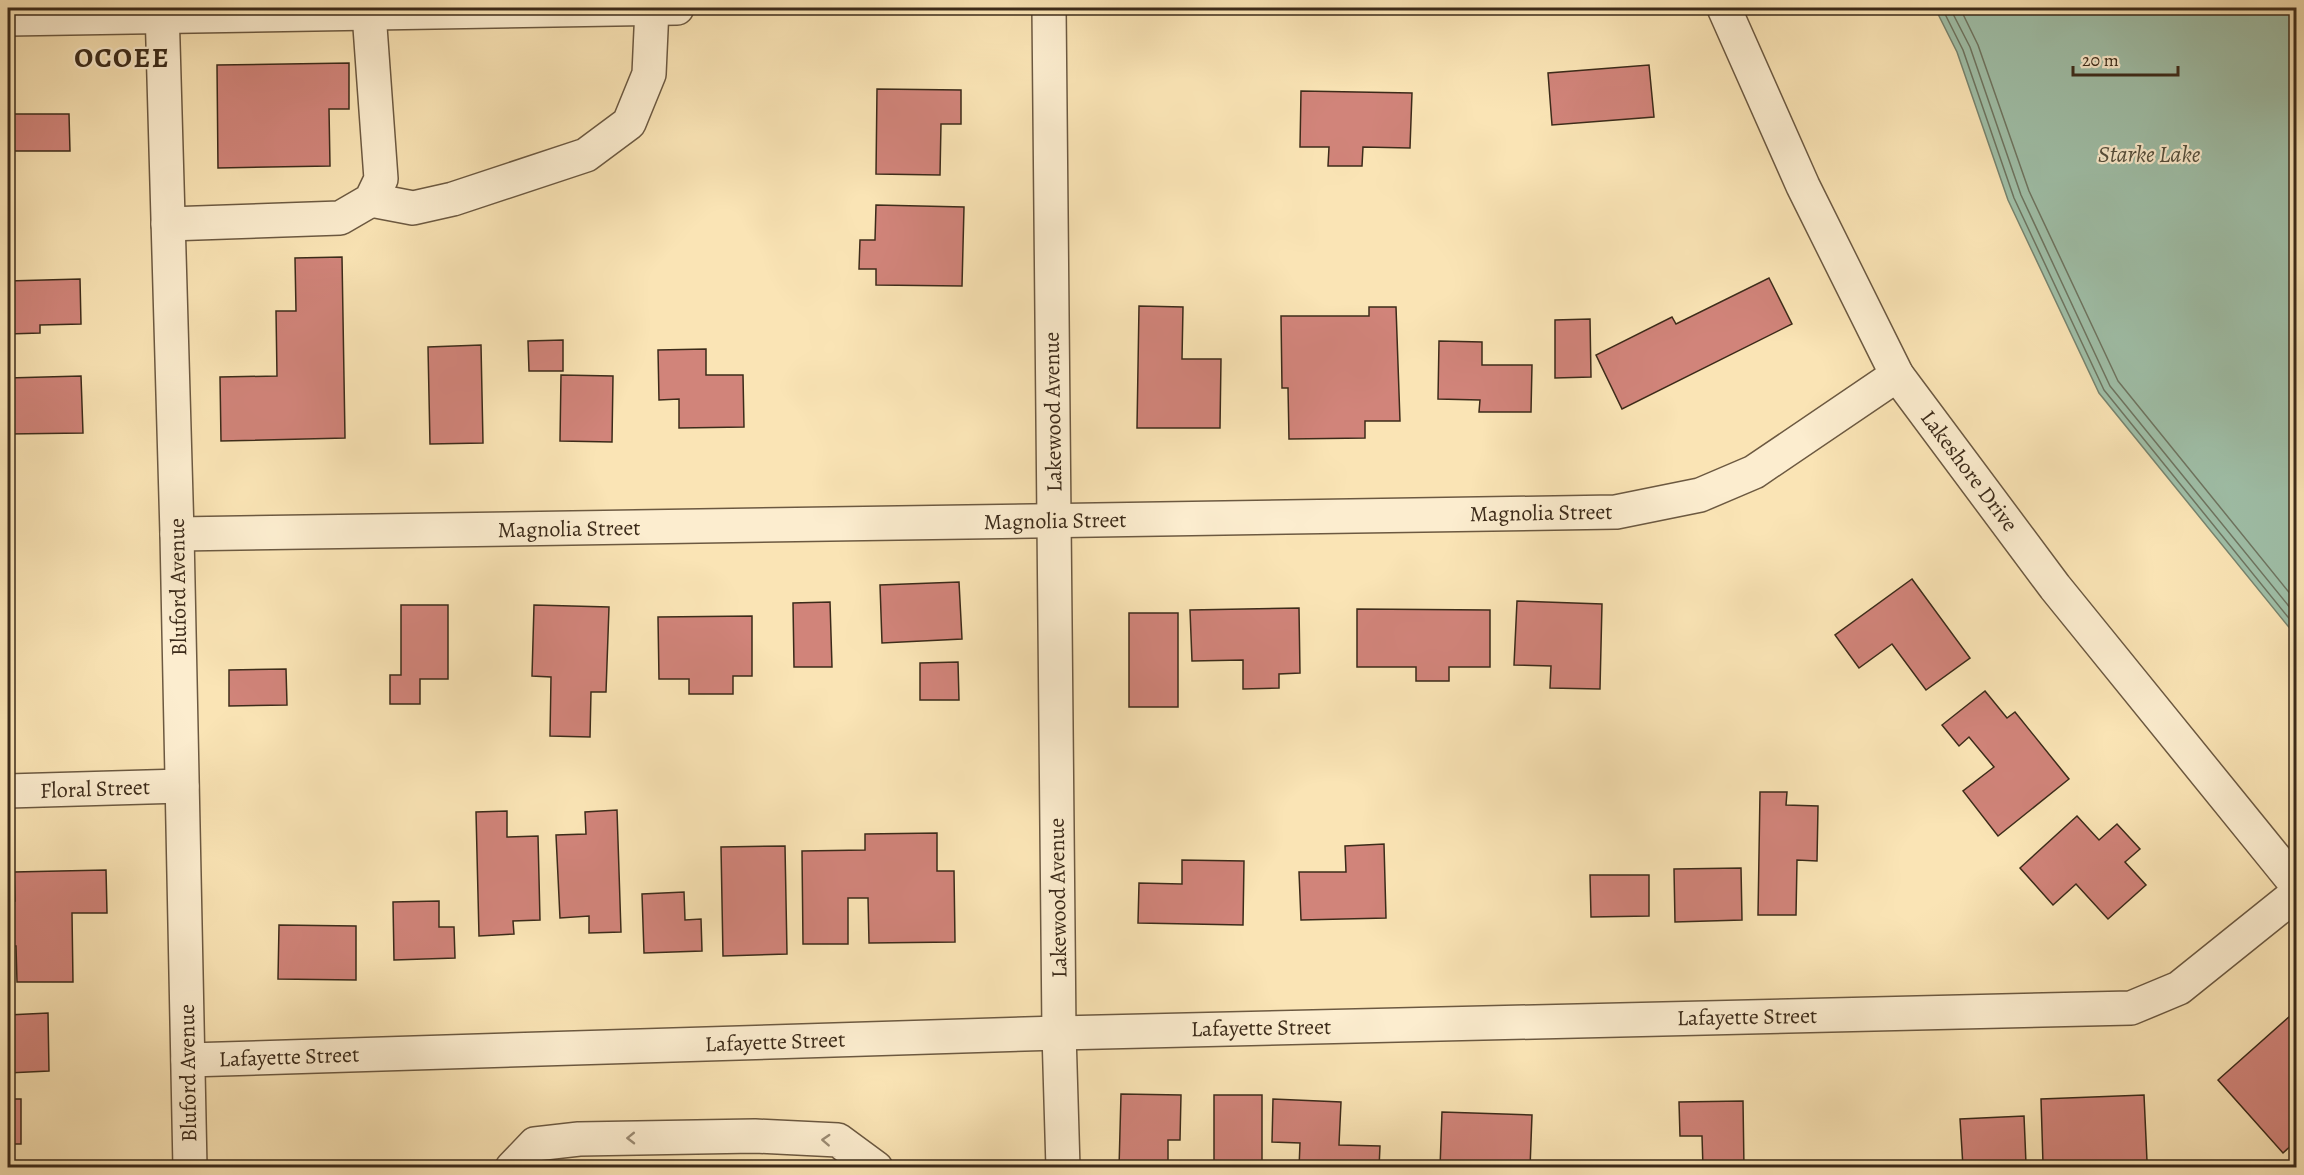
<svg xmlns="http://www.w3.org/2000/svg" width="2304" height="1175" viewBox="0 0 2304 1175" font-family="Alegreya,serif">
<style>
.water{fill:#9fbfa8;stroke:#77846f;stroke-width:1.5}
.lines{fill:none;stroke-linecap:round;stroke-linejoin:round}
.shore{stroke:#6e7561;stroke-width:1.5}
.building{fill:#d1847a;stroke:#3c2b1a;stroke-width:1.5}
.minor-casing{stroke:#6c5941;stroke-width:36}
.minor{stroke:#fcedcf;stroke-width:33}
.oneway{stroke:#9c8c74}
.labels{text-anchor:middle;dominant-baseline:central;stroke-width:4.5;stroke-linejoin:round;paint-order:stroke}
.street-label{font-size:22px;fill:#3c2b1a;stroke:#fcedcf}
.water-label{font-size:24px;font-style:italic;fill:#55503e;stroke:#fcedcf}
.district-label{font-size:28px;font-weight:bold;letter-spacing:1.5px;fill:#3c2b1a;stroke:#fcedcf}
</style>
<rect width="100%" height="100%" fill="#fae4b5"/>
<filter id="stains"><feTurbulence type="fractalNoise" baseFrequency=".00333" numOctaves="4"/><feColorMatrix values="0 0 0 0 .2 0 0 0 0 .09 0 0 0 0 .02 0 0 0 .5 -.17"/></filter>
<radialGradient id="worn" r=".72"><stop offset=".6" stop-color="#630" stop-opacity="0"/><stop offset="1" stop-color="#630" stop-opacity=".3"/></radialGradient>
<path class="water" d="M1935,8H2296V636L2099,393L2008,200L1957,52Z"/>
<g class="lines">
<g class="shore">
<path d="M1942,8L1963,50L2014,198L2104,390L2296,627"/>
<path d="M1950,8L1970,47L2021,195L2110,386L2296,615"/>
<path d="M1960,8L1978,45L2029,191L2118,381L2296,601"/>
</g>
</g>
<g class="building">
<path d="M349,63V109H329L330,166L218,168L217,65Z"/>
<path d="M1649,65L1654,117L1552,125L1548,73Z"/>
<path d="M877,89L961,90V124H941L940,175L876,174Z"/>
<path d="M1301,91L1412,93L1410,148L1363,147L1362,166H1328L1329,147H1300Z"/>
<path d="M8,114H69L70,151H8Z"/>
<path d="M876,205L964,207L962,286L876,285V269H859L860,240H875Z"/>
<path d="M342,257L345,438L221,441L220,377L277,376L276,311H296L295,258Z"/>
<path d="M1769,278L1792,324L1622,409L1596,355L1672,317L1676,324Z"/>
<path d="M80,279L81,324L40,325V333L8,334V281Z"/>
<path d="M1139,306L1183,307L1182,359H1221L1220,428H1137Z"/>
<path d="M1369,307H1396L1400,421H1365V438L1289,439L1288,388H1282L1281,316H1369Z"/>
<path d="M1590,319L1591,377L1555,378V320Z"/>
<path d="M563,340V371H529L528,341Z"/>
<path d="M1439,341L1482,342V365H1532L1531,412H1479L1480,400L1438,399Z"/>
<path d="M481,345L483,443L430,444L428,347Z"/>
<path d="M706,349V375H743L744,427L679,428V399L659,400L658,350Z"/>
<path d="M561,375L613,376L612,442L560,441Z"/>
<path d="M81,376L83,433L8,434V378Z"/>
<path d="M1912,579L1970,658L1926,690L1892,644L1859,668L1835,635Z"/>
<path d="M959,582L962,639L882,643L880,585Z"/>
<path d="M1517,601L1602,604L1600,689L1550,688L1551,666L1514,665Z"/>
<path d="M830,602L832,667H794L793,603Z"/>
<path d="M401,605H448V679H420V704H390V675H401Z"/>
<path d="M534,605L609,607L606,692H591L590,737L550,736L551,677L532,676Z"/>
<path d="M1299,608L1300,673L1279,674V688L1243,689V660L1192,661L1190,610Z"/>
<path d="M1357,609L1490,610V667H1449V681H1416V667H1357Z"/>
<rect x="1129" y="613" width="49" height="94"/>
<path d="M752,616V676H733V694H689V679H659L658,617Z"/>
<path d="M958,662L959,700H920V663Z"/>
<path d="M286,669L287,705L229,706V670Z"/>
<path d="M1985,691L2007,718L2015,712L2069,779L1998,836L1963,791L1994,767L1969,737L1959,746L1942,725Z"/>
<path d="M1760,792H1787L1786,805L1818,806L1817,861L1797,860L1796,915H1758Z"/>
<path d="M617,810L621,932L589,933V916L560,918L556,835L586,834L585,812Z"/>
<path d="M507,811V837L538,836L540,920L513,921L514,934L479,936L476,812Z"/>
<path d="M2077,816L2099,840L2117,824L2140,849L2125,862L2146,885L2108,919L2076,884L2053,905L2020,868Z"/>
<path d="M937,833V871H954L955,942L869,943L868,898H848V944H803L802,851L865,850V834Z"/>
<path d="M1384,844L1386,918L1301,920L1299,872H1346L1345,846Z"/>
<path d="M785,846L787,954L723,956L721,847Z"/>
<path d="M1182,860L1244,861L1243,925L1138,923L1139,883L1182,884Z"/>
<path d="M1741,868L1742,920L1675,922L1674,869Z"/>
<path d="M106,870L107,913H72L73,982H17L16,946H8V901H15L14,872Z"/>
<path d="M1590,875H1649V916L1591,917Z"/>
<path d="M684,892L685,920L701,919L702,951L644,953L642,894Z"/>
<path d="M439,901V927H454L455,958L394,960L393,902Z"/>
<path d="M279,925L356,926V980L278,979Z"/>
<path d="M48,1013L49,1071L8,1073V1015Z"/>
<path d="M2290,1016L2296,1023V1141L2283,1153L2218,1080Z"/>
<path d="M1121,1094L1181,1095L1180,1140H1168V1168H1119Z"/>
<rect x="1214" y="1095" width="48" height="73"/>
<path d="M2144,1095L2147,1161L2043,1164L2041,1099Z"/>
<rect x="8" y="1099" width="13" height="45"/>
<path d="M1273,1099L1341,1102L1339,1145L1380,1146L1379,1168H1299L1300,1143L1272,1142Z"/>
<path d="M1743,1101L1744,1168H1703L1702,1136H1680L1679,1102Z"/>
<path d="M1442,1112L1532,1115L1530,1168H1440Z"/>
<path d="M2024,1116L2026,1164L1963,1167L1960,1119Z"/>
</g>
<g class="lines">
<defs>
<g id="minor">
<path d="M162,8L177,534L190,1168"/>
<path d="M1049,8L1059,1033L1063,1168"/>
<path d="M1724,8L1803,186L1897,375L2055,587L2296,884"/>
<path d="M8,19L677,8"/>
<path d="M371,200L413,208L453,199L586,155L629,123L649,74L652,8"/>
<path d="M168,224L340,218L371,200L381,179L369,13"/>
<path d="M177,534L1616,512L1700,495L1754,472L1897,375"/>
<path d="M8,791L182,786"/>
<path d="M188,1060L1059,1033L2131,1008L2179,988L2296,894"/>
<path d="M512,1168L535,1144L579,1139L755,1136L838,1140L876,1168"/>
</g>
</defs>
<use href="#minor" class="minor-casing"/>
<use href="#minor" class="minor"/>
</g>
<defs><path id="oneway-chevron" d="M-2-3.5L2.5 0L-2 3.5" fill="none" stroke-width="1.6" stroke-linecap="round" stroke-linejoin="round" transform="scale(1.5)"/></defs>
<g class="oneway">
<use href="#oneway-chevron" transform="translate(631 1138) rotate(179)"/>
<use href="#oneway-chevron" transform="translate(826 1140) rotate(-177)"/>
</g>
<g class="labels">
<g class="street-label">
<text transform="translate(1053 412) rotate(-91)">Lakewood Avenue</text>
<text transform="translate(1969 471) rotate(53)">Lakeshore Drive</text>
<text transform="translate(1541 513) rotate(-1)">Magnolia Street</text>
<text transform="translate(1055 521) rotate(-1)">Magnolia Street</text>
<text transform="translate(569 529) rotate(-1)">Magnolia Street</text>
<text transform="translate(178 587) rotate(-91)">Bluford Avenue</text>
<text transform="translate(95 789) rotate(-2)">Floral Street</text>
<text transform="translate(1058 898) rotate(-91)">Lakewood Avenue</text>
<text transform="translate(1747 1017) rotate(-1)">Lafayette Street</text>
<text transform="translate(1261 1028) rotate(-1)">Lafayette Street</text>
<text transform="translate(775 1042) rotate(-2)">Lafayette Street</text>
<text transform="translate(289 1057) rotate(-2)">Lafayette Street</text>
<text transform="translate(188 1073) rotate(-91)">Bluford Avenue</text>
</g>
<g class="water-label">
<text x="2149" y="154">Starke Lake</text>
</g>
<g class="district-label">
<text x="122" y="58">OCOEE</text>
</g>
</g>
<rect width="2304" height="1175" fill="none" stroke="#fae4b5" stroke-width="30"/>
<rect x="9" y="9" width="2286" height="1157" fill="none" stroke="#3c2b1a" stroke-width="3"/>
<rect x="15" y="15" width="2274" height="1145" fill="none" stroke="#3c2b1a" stroke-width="1.5"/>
<path d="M2073 66v9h105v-9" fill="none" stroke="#3c2b1a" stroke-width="3"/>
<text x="2082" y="66" font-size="18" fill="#3c2b1a" stroke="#fcedcf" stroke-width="4.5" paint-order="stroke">20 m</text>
<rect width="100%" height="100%" filter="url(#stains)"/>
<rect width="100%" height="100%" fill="url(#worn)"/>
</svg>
